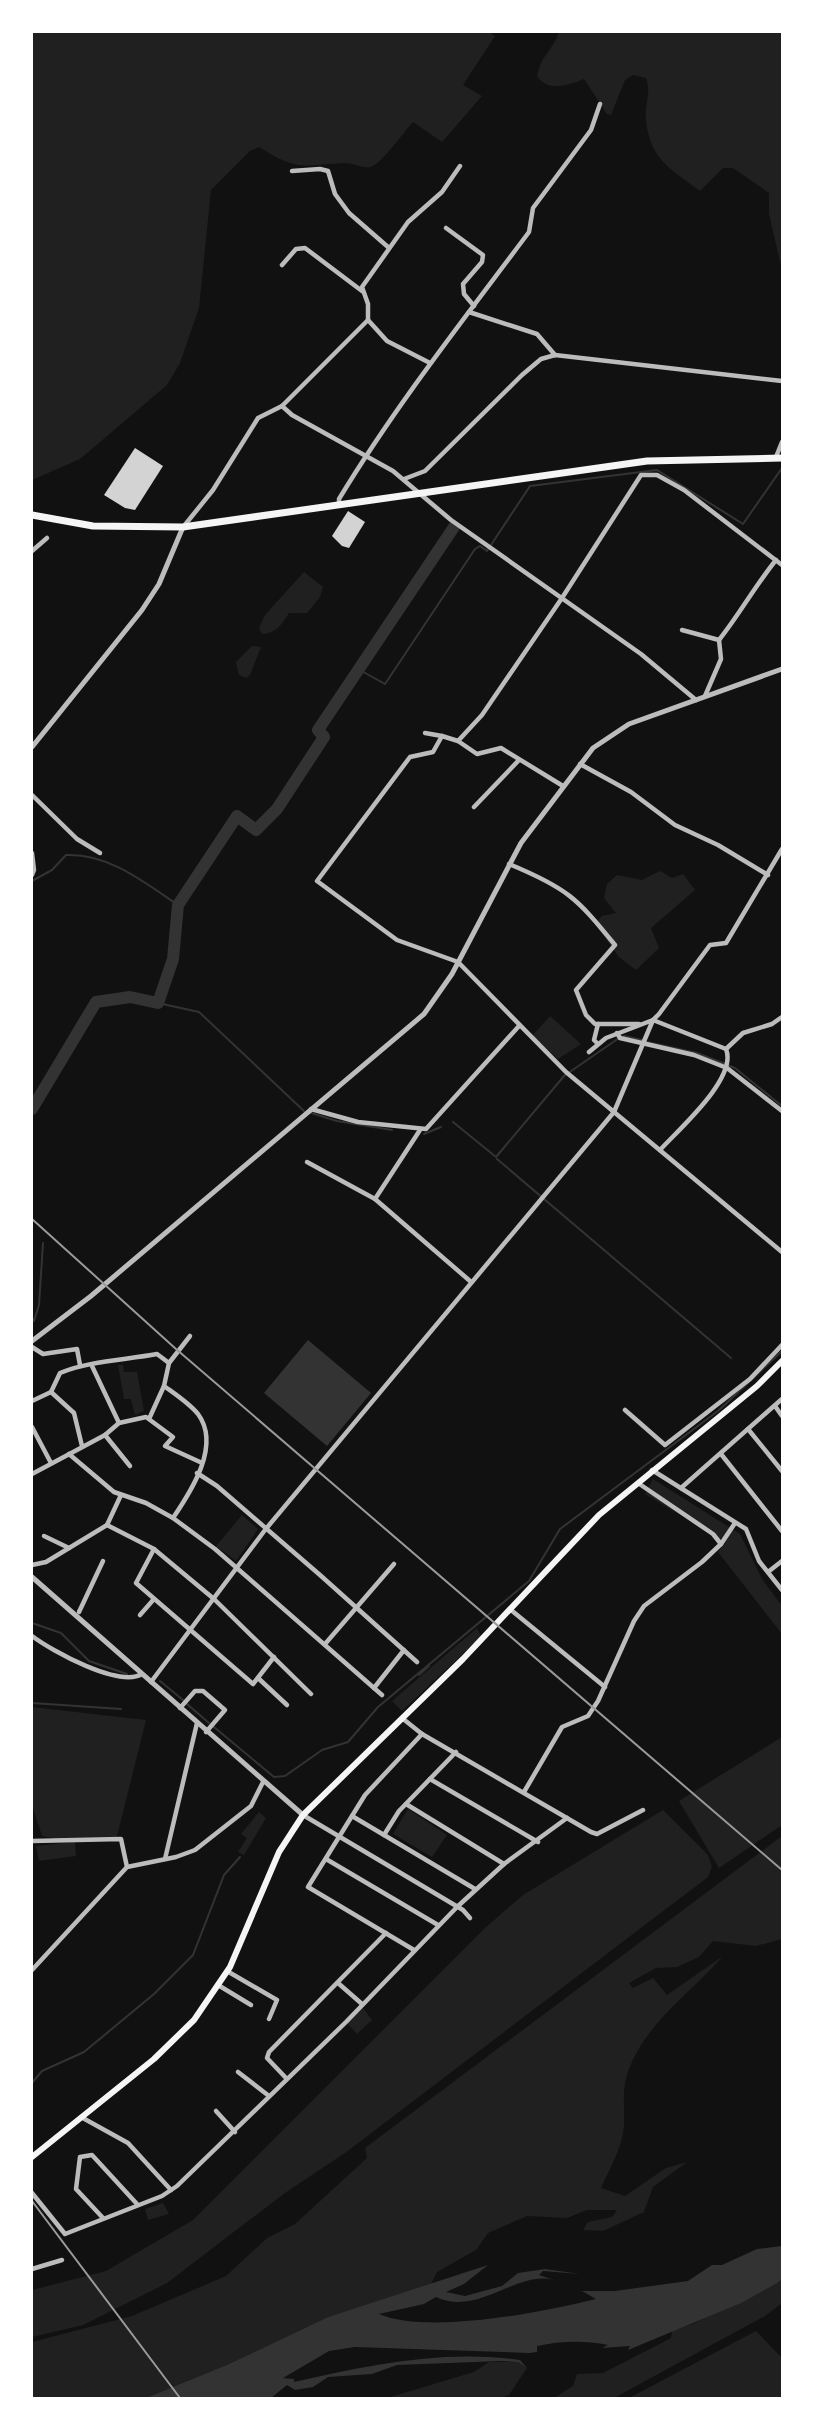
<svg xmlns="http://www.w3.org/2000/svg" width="814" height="2430" viewBox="0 0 814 2430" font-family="Helvetica,sans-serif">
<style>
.green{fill:#202020}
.water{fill:#333}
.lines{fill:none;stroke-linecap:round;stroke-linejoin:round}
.stream{stroke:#333;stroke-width:2}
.river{stroke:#333;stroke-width:12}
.building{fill:#d3d3d3}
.minor{stroke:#bcbcbc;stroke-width:4.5}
.tertiary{stroke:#bcbcbc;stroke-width:5}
.secondary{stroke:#f5f5f5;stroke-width:6}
.trunk{stroke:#f5f5f5;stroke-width:7}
.rail{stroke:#9a9a9a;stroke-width:2}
</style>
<rect width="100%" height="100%" fill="#111"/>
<g class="green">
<path d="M32,32H489L495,36L463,85L482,96L442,142L413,122C404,132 383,161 373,166C363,170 355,163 346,163C302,165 299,172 259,147L250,151L211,190L199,308L180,363L167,385L80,459L32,480Z"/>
<path d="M559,32H782V270L769,214V193L733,168H723L700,191C671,169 650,160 646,120C644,104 652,94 646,78L633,75L625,80L611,115L607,114L584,79C569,85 548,93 537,76C541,55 552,52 559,32Z"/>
<path d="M304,572L323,587L320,597L307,613H289C281,625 277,633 262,634L259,628L265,615Z"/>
<path d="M252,646L261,647L250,675L246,678L239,675L236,662Z"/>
<path d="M660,871L672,878L683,874L695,890L651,928L659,948L636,970L619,957L595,924L602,916L616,913L604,898L607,884L617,875L642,880Z"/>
<path d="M550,1016L581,1044L558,1059L532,1036Z"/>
<path d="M123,1365L124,1372H137L144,1411L135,1415L131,1399H124L118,1365Z"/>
<path d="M653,1479L740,1534L762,1579L782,1606V1634L718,1552L726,1542L645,1494Z"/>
<path d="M242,1515L258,1529L236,1561L216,1546Z"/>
<path d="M477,1628L481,1637L402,1711L392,1701Z"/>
<path d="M32,1707L146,1720L116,1840L75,1842L76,1856L39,1861L36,1846L73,1842L42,1836L32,1805Z"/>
<path d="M782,1737V1825L719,1868L679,1801Z"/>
<path d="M408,1809L447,1835L432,1857L393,1834Z"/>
<path d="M663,1810L708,1855L712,1867L708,1877L345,2153L285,2193L167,2283L83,2325L32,2337V2290L106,2271L193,2220L485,1928L523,1895Z"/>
<path d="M259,1812L266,1818L244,1855L238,1852L247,1838L241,1834Z"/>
<path d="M782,1836V1939L756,1946L713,1941L699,1957L677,1967L656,1968L629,1983L633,1988L653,1978L667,1995L723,1956C689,1995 641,2026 626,2078C621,2099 627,2120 622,2138C618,2155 608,2172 601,2188L625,2196L666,2168L687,2162L653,2187L644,2212L603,2231L583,2230L588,2222L612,2217L617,2210H587L567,2218L527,2216L488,2233L476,2250L437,2272L431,2284L328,2317L229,2364L146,2398H32V2342L132,2316L226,2276L267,2238L295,2224L367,2158L365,2148Z"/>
<path d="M363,2008L372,2020L357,2034L347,2023Z"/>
<path d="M163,2203L169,2214L148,2220L145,2209Z"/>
<path d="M782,2279V2303L765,2316L614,2398H554L573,2386L577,2374L603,2373L671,2338L672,2331L695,2323Z"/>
<path d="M756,2331L782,2358V2398H629Z"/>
<path d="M489,2362H518L527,2368L509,2395L501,2398H387L474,2372Z"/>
</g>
<g class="water">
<path d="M308,1340L371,1393L327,1446L264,1393Z"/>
<path d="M782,2246V2279L777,2283L741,2303L628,2350L630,2346L602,2348L608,2345C583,2340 561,2341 537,2346V2352L529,2353L355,2347L329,2351L283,2378L294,2379V2382C368,2365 443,2349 520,2360L527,2368L518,2362L501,2361L397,2365L372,2374L328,2377L313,2387L295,2390L287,2385L271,2398H146L229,2364L328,2317L488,2265L464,2284L446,2292L465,2296L502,2286L518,2273L545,2269L580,2274L543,2271L539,2275L554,2280C517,2270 478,2317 436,2297L424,2304L379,2314C427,2335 544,2312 596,2299L582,2291H615L688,2281L712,2265H722L757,2249Z"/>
</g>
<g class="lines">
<g class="stream">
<path d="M358,669L385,684L475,549L480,546L487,551L530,486L657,470L743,524L782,468"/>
<path d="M32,881L52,870L66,855C108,853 144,882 178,905"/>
<path d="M158,1003L199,1012L304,1111"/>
<path d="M624,1036L642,1040"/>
<path d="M647,1042L697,1053L735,1068L782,1106"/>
<path d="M311,1113L337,1121L392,1130"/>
<path d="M453,1122L496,1157L564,1076L619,1038"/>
<path d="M424,1134L441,1127"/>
<path d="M497,1159L731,1358"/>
<path d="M32,1318L34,1321L39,1305L43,1243"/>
<path d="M32,1623L61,1633L89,1661L127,1674"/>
<path d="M419,1675L429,1666"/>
<path d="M160,1681L183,1700"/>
<path d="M32,1703L121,1709"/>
<path d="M187,1704L209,1723"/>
<path d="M214,1727L274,1777L285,1776L322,1750L348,1742L378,1707L529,1581L560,1529L718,1411L782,1351"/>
<path d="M32,2083L42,2071L84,2052L154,1994L193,1955L224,1875L240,1857"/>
</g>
<path class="river" d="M32,1109L96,1002L130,997L158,1003L173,959L178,905L237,816L256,830L277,809L324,737L318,730L454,527"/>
</g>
<g class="building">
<path d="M135,448L163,466L135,510L125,508L104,495Z"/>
<path d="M348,511L365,522L349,548L342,546L332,536Z"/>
</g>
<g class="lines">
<g class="minor">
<path d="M292,171L320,169L328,171L335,194L349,213L388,247"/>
<path d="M446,228L483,255L482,262L463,284L464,294L474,306"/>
<path d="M282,265L296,249L305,248L362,291"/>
<path d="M469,312L537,334L555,355"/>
<path d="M430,363L387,341L368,320V304L362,287L408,222L442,192L460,166"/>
<path d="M282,406L292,415L393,471L451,520L641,654L696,700"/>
<path d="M776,457L782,442"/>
<path d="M404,479L425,471L522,375L541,359L555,355L782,381"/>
<path d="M339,504V499C396,405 464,319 529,232L533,208L591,130L600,104"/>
<path d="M184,526L213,490L258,418L282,406L368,320"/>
<path d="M32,551L47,538"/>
<path d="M782,565L684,490L657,475H641L562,598L482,715L458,741L442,736L433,752L410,757L317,881L397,940L458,962L566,1072L782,1252"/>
<path d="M682,630L719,640L721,659L705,696"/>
<path d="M719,640C739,615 755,586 776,560"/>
<path d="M425,733L442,736"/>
<path d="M458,741L477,754L501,748L563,786"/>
<path d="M580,764L631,792L675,825L718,845L768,875"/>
<path d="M32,795L77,839L100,853"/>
<path d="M474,807L519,760"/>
<path d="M32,853L34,870L32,875"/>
<path d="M509,864C567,888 577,898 615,945L576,990L586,1015L595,1024H639"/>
<path d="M617,1033L620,1038L694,1055L727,1068L782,1111"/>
<path d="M598,1044L594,1040L598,1024"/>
<path d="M726,1049L743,1033L772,1024L782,1017"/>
<path d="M589,1052L606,1038L653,1020L659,1014L710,945L726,943L782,849"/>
<path d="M311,1109L358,1122L426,1129L519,1026"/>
<path d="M420,1130L375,1199L470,1281"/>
<path d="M307,1162L375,1199"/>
<path d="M32,1347L43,1354L77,1349L80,1365"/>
<path d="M169,1363L164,1386C175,1394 189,1403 198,1414C221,1445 192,1490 173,1518"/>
<path d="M92,1366L119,1423"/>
<path d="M51,1392L74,1413L82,1446"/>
<path d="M32,1401L51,1392L60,1373C89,1361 125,1360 157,1354L169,1363L190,1336"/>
<path d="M775,1406L782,1416"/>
<path d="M625,1410L665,1445L750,1379L782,1345"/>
<path d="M149,1419L164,1386"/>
<path d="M32,1427L51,1463"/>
<path d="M748,1429L782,1471"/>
<path d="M105,1435L130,1466"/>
<path d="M69,1454L114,1492L146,1503L173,1518L215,1549L382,1695"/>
<path d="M721,1454L782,1531"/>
<path d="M652,1470L746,1529L759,1561L782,1590"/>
<path d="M197,1473L217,1486L320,1575L417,1662"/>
<path d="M32,1474L105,1435L119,1423L146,1417L173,1437L165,1446L200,1462"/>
<path d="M638,1483L713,1534L721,1544"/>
<path d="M681,1488L782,1399"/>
<path d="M107,1525L154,1549L214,1599L311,1694"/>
<path d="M44,1536L69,1548"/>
<path d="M154,1549L136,1583L253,1684L274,1657"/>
<path d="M32,1565L46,1562L107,1525L121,1495"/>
<path d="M768,1572L782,1561"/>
<path d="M511,1610L605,1687"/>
<path d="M79,1612L103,1561"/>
<path d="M140,1615L154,1599"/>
<path d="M32,1636C52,1651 119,1688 142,1674"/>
<path d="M325,1644L394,1564"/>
<path d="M258,1678L287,1705"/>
<path d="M151,1682L265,1530L614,1112L653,1020L726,1049C738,1078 678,1130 660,1150"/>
<path d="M374,1688L404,1650"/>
<path d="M180,1708L195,1691H203L225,1710L206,1732"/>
<path d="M402,1718L422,1734L591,1832L597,1834L643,1810"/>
<path d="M430,1779L538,1842"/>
<path d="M524,1792L562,1727L588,1716L598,1701L634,1621L644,1606L702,1562L721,1544L735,1523"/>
<path d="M406,1804L504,1864"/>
<path d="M303,1815L463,1910L470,1918"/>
<path d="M352,1816L475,1889"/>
<path d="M384,1835L399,1811L456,1752"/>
<path d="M32,1841L121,1839L127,1867"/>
<path d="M165,1859L197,1723"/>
<path d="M326,1859L438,1925"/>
<path d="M414,1950L308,1887L365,1795L422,1734"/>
<path d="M32,1970L127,1867L176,1857L195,1850L251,1806L263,1782"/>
<path d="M227,1971L277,2000L269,2019"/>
<path d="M338,1983L362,2004"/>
<path d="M218,1985L251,2005"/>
<path d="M238,2072L269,2096"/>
<path d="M286,2078L267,2058L269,2052L386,1933"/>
<path d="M216,2111L235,2132"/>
<path d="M81,2117L128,2143L171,2190"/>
<path d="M32,2193L65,2234L162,2196L177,2186L346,2022L457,1907L504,1864L567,1818"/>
<path d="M103,2218L76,2189L80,2157L92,2155L137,2204"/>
<path d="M32,2269L62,2260"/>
</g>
<g class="tertiary">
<path d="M32,747L142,610L159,584L183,527"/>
<path d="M32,1341L91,1296L424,1014L452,974L521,843L593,748L629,724L782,669"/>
<path d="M32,1577L303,1815"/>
</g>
<path class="secondary" d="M32,2157L154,2059L194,2020L230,1967L279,1852L303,1815L463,1659L599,1515L757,1386L782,1361"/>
<path class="trunk" d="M32,515L93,526L183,527L647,461L782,458"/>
<g class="rail">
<path d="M32,1219L176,1349L782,1870"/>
<path d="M32,2201L180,2398"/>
</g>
</g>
<rect width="814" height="2430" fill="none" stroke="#ffffff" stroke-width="66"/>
</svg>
